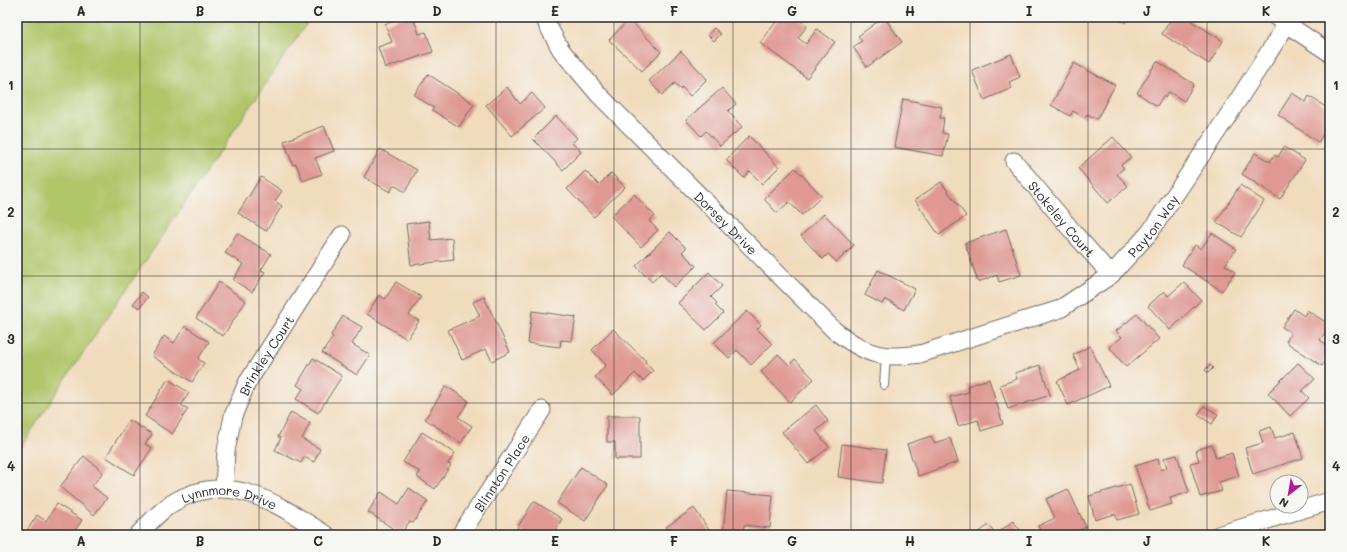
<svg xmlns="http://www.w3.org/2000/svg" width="1347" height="552" viewBox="0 0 1347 552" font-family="Mali,sans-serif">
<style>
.green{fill:#b1c569;stroke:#6e784a}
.building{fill:#df9892}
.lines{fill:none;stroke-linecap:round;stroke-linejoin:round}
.service-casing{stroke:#70695e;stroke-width:10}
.minor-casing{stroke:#70695e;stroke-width:19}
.service{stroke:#fff;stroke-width:8}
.minor{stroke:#fff;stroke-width:17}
.grid{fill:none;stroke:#2b2b2b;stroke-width:1;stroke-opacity:0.55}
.labels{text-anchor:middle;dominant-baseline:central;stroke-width:3;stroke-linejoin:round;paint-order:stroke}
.street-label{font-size:13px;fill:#2b2b2b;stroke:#f6f6f2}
.neatline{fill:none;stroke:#2b2b2b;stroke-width:1.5}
.grid-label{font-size:13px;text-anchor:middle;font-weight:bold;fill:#2b2b2b}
</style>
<rect width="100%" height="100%" fill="#f6f6f2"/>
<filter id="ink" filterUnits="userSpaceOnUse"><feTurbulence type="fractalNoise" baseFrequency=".025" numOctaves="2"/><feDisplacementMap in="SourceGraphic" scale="8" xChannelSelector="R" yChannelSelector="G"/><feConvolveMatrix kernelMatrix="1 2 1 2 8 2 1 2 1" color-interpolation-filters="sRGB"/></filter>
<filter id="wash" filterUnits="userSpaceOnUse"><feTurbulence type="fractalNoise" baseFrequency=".012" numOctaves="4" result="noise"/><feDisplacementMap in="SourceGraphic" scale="16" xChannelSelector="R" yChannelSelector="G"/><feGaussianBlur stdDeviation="0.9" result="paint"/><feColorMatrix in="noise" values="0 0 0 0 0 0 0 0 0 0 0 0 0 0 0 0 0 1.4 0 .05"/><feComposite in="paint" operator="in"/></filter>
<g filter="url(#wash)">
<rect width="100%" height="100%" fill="#f1dbbd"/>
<path class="green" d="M17,17H311L62,384L17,453Z"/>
<g id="blocks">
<g class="building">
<path d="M404,17H413L419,34L426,32L433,52L385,68L378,47L392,42L385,24Z"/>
<path d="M780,17H796L807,26L798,38L806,44L817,29L835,42L807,78L760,43Z"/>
<path d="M884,17L902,42L867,67L853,47L862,41L858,36Z"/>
<path d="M1115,17H1129L1125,23Z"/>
<path d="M1172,17H1185L1223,41L1209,64L1162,34Z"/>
<path d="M629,19L661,52L642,71L609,40Z"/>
<path d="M714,28L721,34L714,41L708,35Z"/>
<path d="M681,51L707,79L690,96L682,87L680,89L675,83L662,95L649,81Z"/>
<path d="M1011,54L1020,77L1009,82L1012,88L984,100L972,70Z"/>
<path d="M1157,61L1194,84L1184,101L1169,92L1165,98L1163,96L1157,106L1137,93Z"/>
<path d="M1074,63L1115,85L1097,119L1087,114L1085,118L1073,111L1070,116L1051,105Z"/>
<path d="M428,74L474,104L459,127L432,110L434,108L414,95Z"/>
<path d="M507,87L520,104L532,93L545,108L512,136L486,105Z"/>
<path d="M722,88L736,104L728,111L742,127L720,146L706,131L701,136L686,120Z"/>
<path d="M1292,93L1306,102L1309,96L1330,110V124L1318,142L1278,115Z"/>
<path d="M903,99L942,107L940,118H944L942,133L948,134L943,156L894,147Z"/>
<path d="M556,116L577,138L572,143L581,152L563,170L533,139Z"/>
<path d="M324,126L334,151L315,158L322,174L303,181L296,164L293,165L284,141Z"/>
<path d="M749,136L779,167L762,184L750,171L744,178L726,160Z"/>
<path d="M1113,137L1131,157L1121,165L1124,168L1117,174L1128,186L1108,203L1078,168Z"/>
<path d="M1284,147L1305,160L1280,199L1242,174L1255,153L1270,162L1274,155L1278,157Z"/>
<path d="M380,149L417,170L405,192L394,185L390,192L364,177Z"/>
<path d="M795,168L822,196L802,215L789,202L777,213L764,199Z"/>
<path d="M585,171L599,185L611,173L625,187L594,217L567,189Z"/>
<path d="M261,177L282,191L275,201L282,206L266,231L238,213Z"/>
<path d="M941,182L966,216L939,235L915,200Z"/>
<path d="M1240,185L1264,201L1241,237L1216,222Z"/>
<path d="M634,194L655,216L649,221L658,230L641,247L611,216Z"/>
<path d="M824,214L854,245L837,262L828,254L823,259L801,236Z"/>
<path d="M429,221L431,240L452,238L454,260L411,265L406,224Z"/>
<path d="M1006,229L1021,275L999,282L997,275L978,282L965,243Z"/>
<path d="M670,232L686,248L682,252L696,266L674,287L661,273L652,282L636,266Z"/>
<path d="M237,233L271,254L261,270L265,272L252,292L233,280L243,264L225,253Z"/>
<path d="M1212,233L1236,249L1225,265L1235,272L1222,291L1182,265L1195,245L1201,249Z"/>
<path d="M878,270L915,289L904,310L885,299L882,304L865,295Z"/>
<path d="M709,272L722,286L711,297L717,303L715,305L723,313L706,330L678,303Z"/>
<path d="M219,282L246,301L223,336L196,318Z"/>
<path d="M396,282L421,297L409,315L419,321L407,339L367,314L379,295L385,299Z"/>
<path d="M1184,282L1201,300L1170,330L1148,306L1164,291L1168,296Z"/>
<path d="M142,292L148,297L140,308L133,304Z"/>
<path d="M484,297L510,352L492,361L486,349L462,360L448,330L480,316L473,302Z"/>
<path d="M1294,309L1304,316L1307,310L1330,325L1320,340L1330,347V354L1322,366L1286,342L1291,333L1282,327Z"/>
<path d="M532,311L576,317L572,341L561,340L560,347L528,343Z"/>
<path d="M747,311L761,325L757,329L772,344L751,365L737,350L729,358L714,343Z"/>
<path d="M1137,314L1159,339L1126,367L1109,347L1122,337L1116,331Z"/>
<path d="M343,316L362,327L352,344L370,355L357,375L322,353L333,337L331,335Z"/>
<path d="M185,326L209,342L198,359L204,363L192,382L152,356L164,336L174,343Z"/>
<path d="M613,329L646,361L645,362L653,371L643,381L635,373L613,395L595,377L606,365L592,350Z"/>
<path d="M1090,346L1109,386L1068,405L1057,381L1080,370L1073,355Z"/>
<path d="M778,354L789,365L795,359L814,379L790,402L761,372Z"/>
<path d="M313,358L342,376L318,413L296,399L303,389L297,385Z"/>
<path d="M1298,363L1315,379L1302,391L1309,398L1290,416L1268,393Z"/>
<path d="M1040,365L1050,395L1008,409L1000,385L1017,379L1015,373Z"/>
<path d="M1210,365L1213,368L1208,373L1205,370Z"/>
<path d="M168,379L189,393L181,405L188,409L172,434L145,416Z"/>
<path d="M989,379L1003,424L981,431L978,420L958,426L950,397L969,392L967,386Z"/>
<path d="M446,386L469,401L458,417L472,426L461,443L425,419Z"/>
<path d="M816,405L828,421L816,431L829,447L808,464L782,432Z"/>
<path d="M1204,406L1218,414L1212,424L1198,415Z"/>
<path d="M291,412L310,423L302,439L320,449L314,462L304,457L301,463L275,450L281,438L278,437Z"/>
<path d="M607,416H640V459H615V442H607Z"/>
<path d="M129,420L152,434L145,444L152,448L134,475L106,457Z"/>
<path d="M1271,427L1275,438L1295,432L1303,458L1253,474L1245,448L1263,443L1259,431Z"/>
<path d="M422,432L455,453L448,464L451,465L435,489L417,477L420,472L403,462Z"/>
<path d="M931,436L934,443L950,438L958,462L918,476L907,444Z"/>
<path d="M842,444L886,450L882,483L838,477Z"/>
<path d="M1212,445L1216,458L1232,453L1239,476L1219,482L1222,491L1200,497L1190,463L1199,461L1196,450Z"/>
<path d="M1177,455L1189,492L1170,498L1172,504L1150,511L1135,466L1158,459L1161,470L1167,468L1164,458Z"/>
<path d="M84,456L103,472L92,486L107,498L94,515L60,487Z"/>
<path d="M581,467L608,485L585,521L557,503Z"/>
<path d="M1130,484L1139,514L1117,520L1115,514L1095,520L1089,496Z"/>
<path d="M409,488L428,501L413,523L409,522L401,534L368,512L381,492L399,504Z"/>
<path d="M1068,489L1086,527L1069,535H1042L1038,526L1055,518L1046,499Z"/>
<path d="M727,491L773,495L770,528L744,525L743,535H723Z"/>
<path d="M534,501L562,519L552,535H523L525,533L517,528Z"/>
<path d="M57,504L82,520L72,535H27L25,534L37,515L46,521Z"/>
<path d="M694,508L709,530L701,535H660L668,530L666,527Z"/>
<path d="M1013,521L1024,535H975L989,525L996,534Z"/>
</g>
</g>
</g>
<g filter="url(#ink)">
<use href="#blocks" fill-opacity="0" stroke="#70695e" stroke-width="1"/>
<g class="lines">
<defs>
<path id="service" d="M884,385L886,356"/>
<g id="minor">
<path id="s1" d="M545,17L547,24L561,50L599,95L835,331C866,354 880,360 920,354L1060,309L1111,275L1150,232L1231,111L1287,24"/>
<path d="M1276,17L1330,53"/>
<path id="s2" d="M1014,161L1074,233L1111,275"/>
<path id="s3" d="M224,489L226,451L233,416L247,383L342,235"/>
<path id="s4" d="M138,535C148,524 159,512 171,504C228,468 278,504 326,535"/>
<path id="s5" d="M460,535L542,410"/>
<path d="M1218,535L1330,501"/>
</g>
</defs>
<use href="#service" class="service-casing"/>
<use href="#minor" class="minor-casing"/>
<use href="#service" class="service"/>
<use href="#minor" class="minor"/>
</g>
</g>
<path class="grid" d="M140,17V535M259,17V535M377,17V535M496,17V535M614,17V535M733,17V535M851,17V535M970,17V535M1088,17V535M1207,17V535M17,149H1330M17,276H1330M17,403H1330"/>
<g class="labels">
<g class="street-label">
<text stroke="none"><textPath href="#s2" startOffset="75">Stokeley Court</textPath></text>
<text stroke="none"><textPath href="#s1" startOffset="276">Dorsey Drive</textPath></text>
<text stroke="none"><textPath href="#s1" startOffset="794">Payton Way</textPath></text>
<text stroke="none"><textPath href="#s3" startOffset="143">Brinkley Court</textPath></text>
<text stroke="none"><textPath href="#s5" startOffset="75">Blinnton Place</textPath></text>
<text stroke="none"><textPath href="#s4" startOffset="107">Lynnmore Drive</textPath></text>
</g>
</g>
<rect width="1347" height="552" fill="none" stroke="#f6f6f2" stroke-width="44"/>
<g transform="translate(1289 494) rotate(211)"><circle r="19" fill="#f6f6f2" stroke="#a5a5a2"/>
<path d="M0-3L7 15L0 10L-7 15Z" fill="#b5179e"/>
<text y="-6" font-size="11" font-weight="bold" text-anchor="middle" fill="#2b2b2b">N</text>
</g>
<rect x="22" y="22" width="1303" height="508" class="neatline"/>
<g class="grid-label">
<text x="81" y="16">A</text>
<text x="200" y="16">B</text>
<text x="318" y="16">C</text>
<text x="437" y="16">D</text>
<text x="555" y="16">E</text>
<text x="674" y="16">F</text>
<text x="792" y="16">G</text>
<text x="910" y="16">H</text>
<text x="1029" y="16">I</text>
<text x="1147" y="16">J</text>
<text x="1266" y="16">K</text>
<text x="11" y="90">1</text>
<text x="1336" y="90">1</text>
<text x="11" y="217">2</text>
<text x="1336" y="217">2</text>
<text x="11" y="344">3</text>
<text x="1336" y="344">3</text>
<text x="11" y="471">4</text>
<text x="1336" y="471">4</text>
<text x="81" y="546">A</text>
<text x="200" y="546">B</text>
<text x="318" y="546">C</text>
<text x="437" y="546">D</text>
<text x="555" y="546">E</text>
<text x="674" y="546">F</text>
<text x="792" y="546">G</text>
<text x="910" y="546">H</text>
<text x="1029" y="546">I</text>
<text x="1147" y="546">J</text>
<text x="1266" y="546">K</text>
</g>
</svg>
